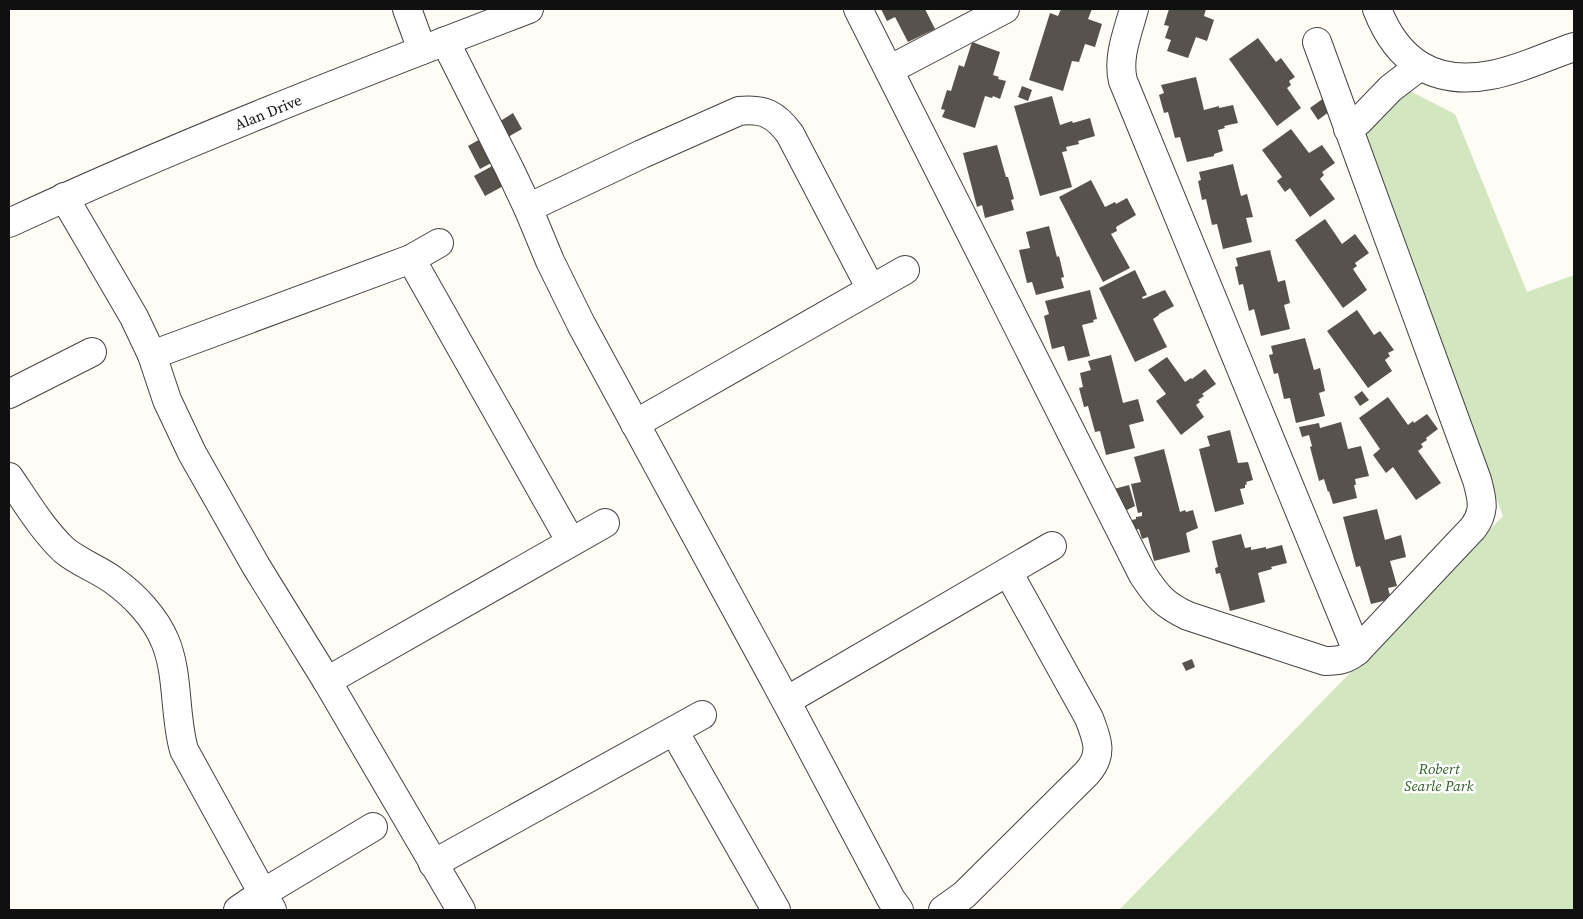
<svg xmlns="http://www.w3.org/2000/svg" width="1583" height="919" viewBox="0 0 1583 919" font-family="'Source Serif 4',serif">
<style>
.green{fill:#d2e6c0}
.building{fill:#58524d}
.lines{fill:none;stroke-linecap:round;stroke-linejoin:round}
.minor-casing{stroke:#434343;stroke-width:30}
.minor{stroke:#fff;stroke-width:28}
.labels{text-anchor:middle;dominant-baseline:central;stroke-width:5;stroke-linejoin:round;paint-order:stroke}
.street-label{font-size:15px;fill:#101010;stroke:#fff}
.park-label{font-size:15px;font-style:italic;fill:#2f6226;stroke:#fff}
</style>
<rect width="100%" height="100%" fill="#fefcf4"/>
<path class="green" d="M1404,88L1455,114L1527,292L1574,275V910H1119L1503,516L1365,137Z"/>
<g class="building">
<path d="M881,9H925L935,29L908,42L895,17L887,21Z"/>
<path d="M1061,9H1092L1088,19L1102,24L1095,47L1085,44L1079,62L1072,61L1063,91L1029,80L1050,13L1058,16Z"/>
<path d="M1169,9H1206L1204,16L1214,20L1207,41L1196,37L1188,58L1167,51L1171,40L1165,38L1169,26L1164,25Z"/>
<path d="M1258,38L1276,62L1281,58L1295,77L1289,81L1291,85L1287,88L1301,108L1277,126L1229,59Z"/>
<path d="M972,42L1000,52L993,75L999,77L998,79L1006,81L1000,99L993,96L992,98L985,96L975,128L942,117L945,110L941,109L947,90L951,91L959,65L964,67Z"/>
<path d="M1196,77L1204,110L1219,106V108L1233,105L1238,123L1224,126L1225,128L1218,130L1223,151L1214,154V156L1187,162L1180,137L1175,138L1168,112L1164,113L1159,95L1164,93L1161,85Z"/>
<path d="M1022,86L1032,90L1028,101L1018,97Z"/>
<path d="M1328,95L1333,109L1318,120L1310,108Z"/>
<path d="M1052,96L1060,125L1072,121L1073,123L1090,118L1095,136L1078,141L1079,144L1066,147L1067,151L1062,152L1072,187L1040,196L1014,106Z"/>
<path d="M513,113L522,129L506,138L497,123Z"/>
<path d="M1291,129L1309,153L1322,145L1335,163L1322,172L1324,175L1320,179L1335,199L1310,217L1290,188L1285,192L1277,181L1282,177L1262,150Z"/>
<path d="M482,138L495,161L480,169L468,146Z"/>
<path d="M997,145L1006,177H1008L1014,199L1011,200L1014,210L985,218L982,205L977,207L963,153Z"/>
<path d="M1233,164L1241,196L1247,194L1253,217L1246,218L1252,242L1223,249L1217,224L1212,225L1206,199L1202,200L1198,181L1201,180L1199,172Z"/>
<path d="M494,165L505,185L485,196L474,176Z"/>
<path d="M1091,180L1105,207L1115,202L1116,204L1127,198L1136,215L1116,227L1117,231L1111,234L1130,268L1103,282L1059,197Z"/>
<path d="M1325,219L1342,244L1355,234L1369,253L1355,263L1357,266L1353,269L1367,290L1343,308L1295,240Z"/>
<path d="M1049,226L1057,257L1059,256L1064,277L1061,278L1064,288L1036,295L1032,282L1027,283L1019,250L1030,248L1026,232Z"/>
<path d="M1270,250L1278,282L1285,280L1290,303L1284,305L1290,329L1261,336L1254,309L1249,311L1243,284L1239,285L1235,267L1238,266L1236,258Z"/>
<path d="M1135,270L1147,295L1142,297L1143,299L1165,290L1174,306L1159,314V315L1153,319L1167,347L1135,362L1099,288Z"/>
<path d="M1090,290L1097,319L1093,320L1094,322L1082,325L1090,356L1068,361L1064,346L1052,349L1044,316L1049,314L1045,301Z"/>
<path d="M1357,310L1374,335L1380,331L1394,350L1388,353L1390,356L1385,360L1392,371L1368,388L1327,331Z"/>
<path d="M1305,338L1314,370L1320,368L1325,391L1319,393L1325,416L1296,423L1290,398L1284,399L1278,373L1274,374L1269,355L1273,354L1271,346Z"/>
<path d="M1111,355L1123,403L1138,399L1144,421L1129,425L1135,448L1106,455L1100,431L1095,432L1088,406L1084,407L1079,388L1083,387L1080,373L1091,370L1088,361Z"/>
<path d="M1167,357L1185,382L1191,378L1192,379L1205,369L1216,384L1202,394L1204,396L1198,400L1200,402L1196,405L1204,417L1181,435L1156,401L1166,394L1148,370Z"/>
<path d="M1362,391L1369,400L1360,406L1354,397Z"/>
<path d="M1388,397L1408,425L1413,421L1414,423L1427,414L1438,429L1426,438L1427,440L1421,444L1423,447L1418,451L1441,483L1416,500L1393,467L1386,473L1373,455L1380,449L1359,418Z"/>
<path d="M1341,422L1348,449L1361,446L1369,476L1355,479L1356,485H1354L1357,498L1333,504L1329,491L1328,492L1324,479L1319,481L1310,447L1312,446L1309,435L1302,437L1299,427L1319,423L1320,428Z"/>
<path d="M1230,430L1238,463L1248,462L1253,480L1246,482L1247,484L1245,485V488L1240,489L1244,504L1215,512L1199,449L1210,446L1207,436Z"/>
<path d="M1164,449L1180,512L1185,510L1186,512L1193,510L1198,528L1186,533L1190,552L1154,561L1148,537L1142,539L1139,529L1135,530L1132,520L1136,519V517L1142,516V512L1138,513L1131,484L1141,482L1134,457Z"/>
<path d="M1129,485L1135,506L1121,513L1110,490Z"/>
<path d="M1377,509L1385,540L1401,535L1406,557L1390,561L1397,586L1388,588L1391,599L1371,604L1360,566L1356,567L1343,517Z"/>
<path d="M1241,534L1245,548L1251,547V550L1266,547V549L1282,545L1287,563L1271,567L1272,569L1258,573L1265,602L1230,611L1220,573L1216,574L1215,568L1218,567L1212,541Z"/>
<path d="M1192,659L1195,667L1186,671L1182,663Z"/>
</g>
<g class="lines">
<defs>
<g id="minor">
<path d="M407,9L422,50"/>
<path d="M858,9L1143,575C1157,596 1164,605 1188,616L1325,661C1338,661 1346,660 1357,651L1473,528C1486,511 1482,499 1477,480L1317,42"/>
<path d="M1134,9C1128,32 1117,57 1123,81L1357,651"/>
<path d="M1377,9C1397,61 1434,86 1491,75C1519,70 1547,56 1574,47"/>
<path d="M445,41L510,170L528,208L550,261L581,324L786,701L891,899L899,910"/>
<path d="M889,70L1005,9"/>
<path d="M1348,129L1359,121L1391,88L1420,66"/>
<path d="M64,197L134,317L152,355L167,400L192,453L256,566L327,681L461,910"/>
<path d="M528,208L642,154L739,111C764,108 776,115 790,134L871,289"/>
<path d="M9,223C179,144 354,76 529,9"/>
<path d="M411,259L571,542"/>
<path d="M152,355L411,259L439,243"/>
<path d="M9,394L92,352"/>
<path d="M635,424L905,270"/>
<path d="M9,477C26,502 42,529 64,550C78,562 98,569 113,580C134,595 155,617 165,641C179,674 174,715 184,750L272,910"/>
<path d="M327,681L605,523"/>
<path d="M786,701L1052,546"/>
<path d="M674,731L776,910"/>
<path d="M433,864L702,715"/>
<path d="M238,910L263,893L373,827"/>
<path d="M943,910L964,895L1087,773C1104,754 1097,739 1089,718L1008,572"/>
</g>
</defs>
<use href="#minor" class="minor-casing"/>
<use href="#minor" class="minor"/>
</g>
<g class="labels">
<g class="street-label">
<text transform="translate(268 112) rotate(-22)">Alan Drive</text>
</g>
<g class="park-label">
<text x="1439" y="768">Robert<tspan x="1439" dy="17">Searle Park</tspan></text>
</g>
</g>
<rect width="1583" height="919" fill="none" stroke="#101010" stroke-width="20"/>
</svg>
